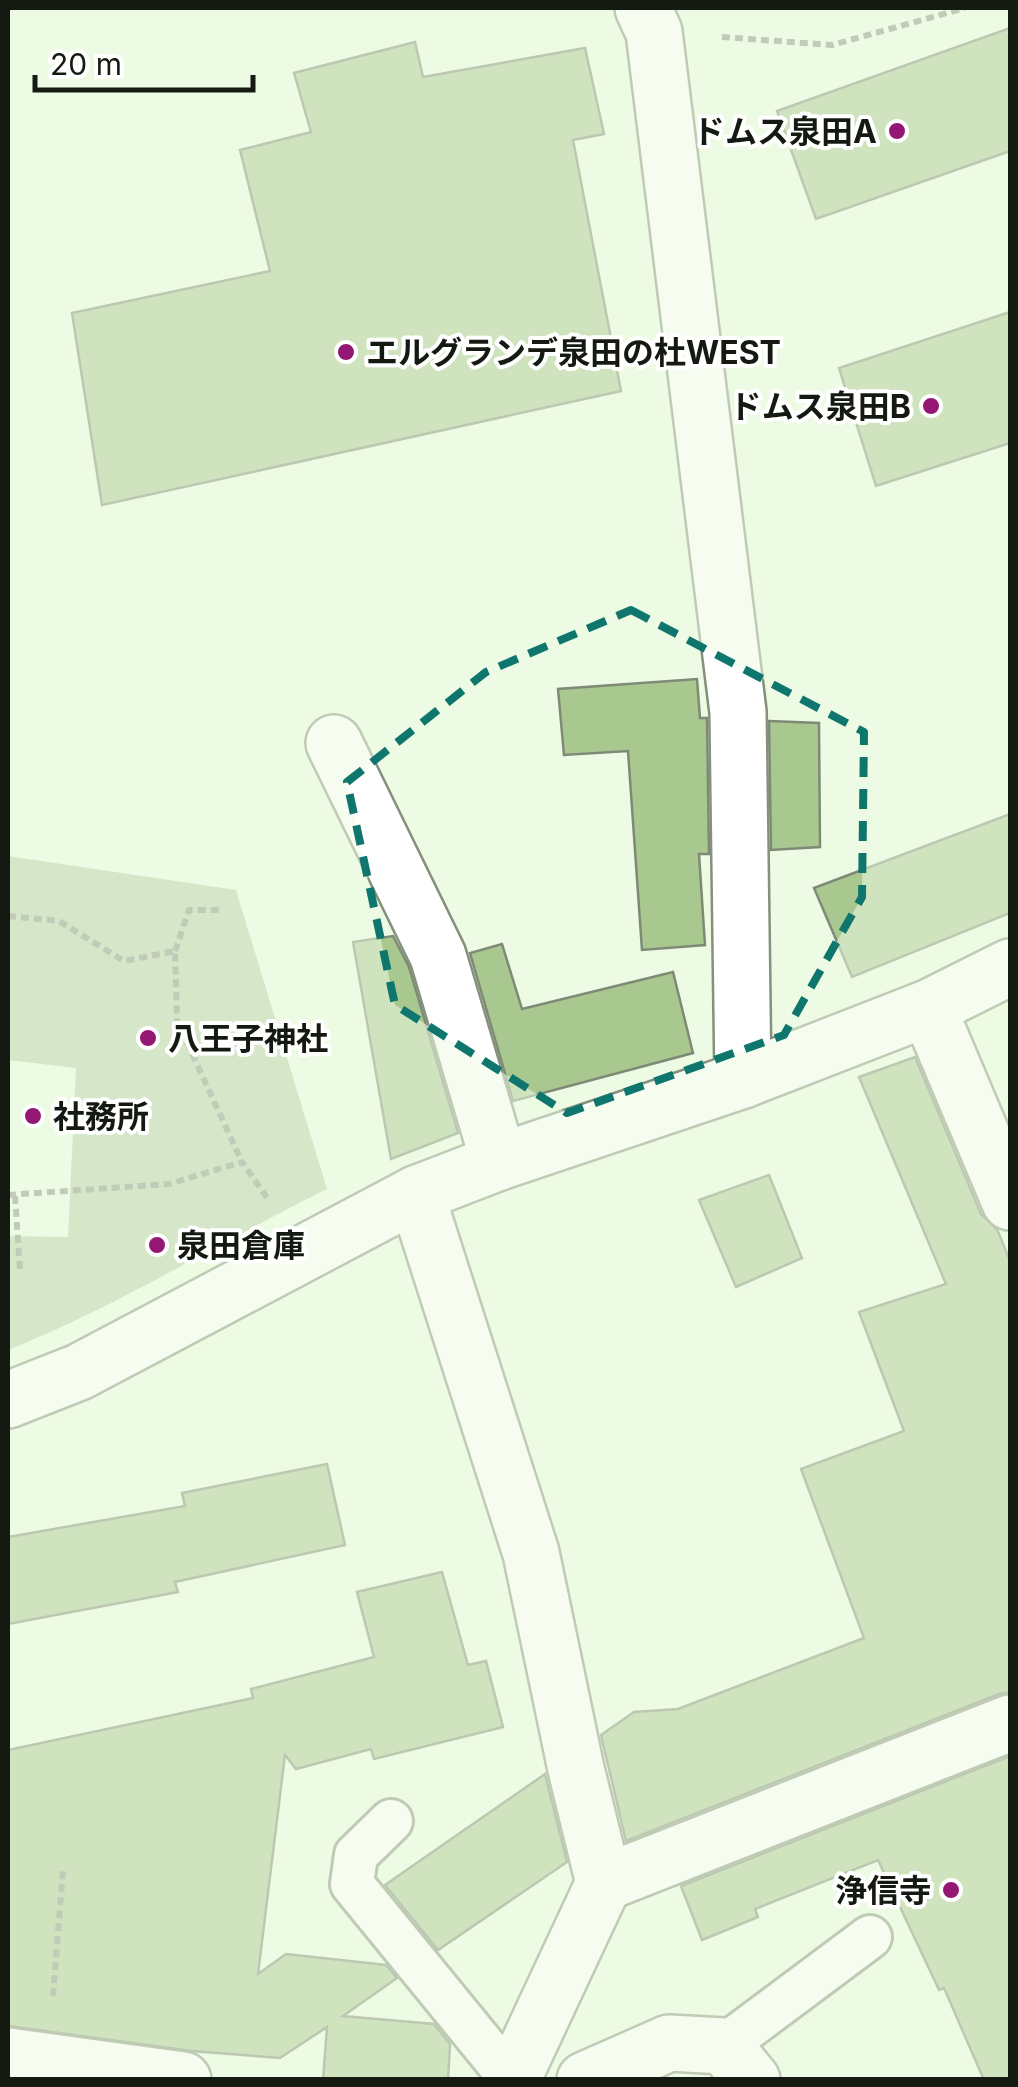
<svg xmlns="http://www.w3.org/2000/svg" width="1018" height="2087" viewBox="0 0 1018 2087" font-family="Inter,'Noto Sans JP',sans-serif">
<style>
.green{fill:#b8cda9}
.building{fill:#a9c890;stroke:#7e8a76;stroke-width:2.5}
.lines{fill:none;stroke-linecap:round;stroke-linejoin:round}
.service-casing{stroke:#85917c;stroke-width:48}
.minor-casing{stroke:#85917c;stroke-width:60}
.path{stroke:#889282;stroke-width:6;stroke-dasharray:8 5;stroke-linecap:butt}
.service{stroke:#fff;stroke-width:42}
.minor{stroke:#fff;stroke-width:55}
.marked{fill:none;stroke:#0f766e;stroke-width:8;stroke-dasharray:20 12;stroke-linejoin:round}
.poi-dot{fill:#931773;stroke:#fff;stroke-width:4}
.labels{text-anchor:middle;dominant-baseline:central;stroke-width:8;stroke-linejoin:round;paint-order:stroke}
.poi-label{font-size:32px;font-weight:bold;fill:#141911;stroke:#fff;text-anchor:start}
</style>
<rect width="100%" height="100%" fill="#eefbe4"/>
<path class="green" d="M8,856L236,890L327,1189C220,1242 118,1306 8,1350V1236L68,1237L76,1068L8,1060Z"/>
<g class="building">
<path d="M1010,28V151L816,219L777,111Z"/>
<path d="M415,42L423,77L585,48L604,134L573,140L621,391L102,505L72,313L270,271L240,150L311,132L294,73Z"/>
<path d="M1010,312V443L876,486L839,368Z"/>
<path d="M697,679L700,718H707L709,854H699L705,945L642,950L628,751L564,755L558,689Z"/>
<path d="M769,721L819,723L820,847L771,850Z"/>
<path d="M1010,814V913L852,977L814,888Z"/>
<path d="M393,936L409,967L458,1133L391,1159L353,942Z"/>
<path d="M502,944L522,1009L673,972L693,1053L513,1101L470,953Z"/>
<path d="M915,1057L981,1214L997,1229L1010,1261V1692L999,1694L626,1841L601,1735L634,1712L678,1709L864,1638L801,1469L904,1431L859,1312L946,1284L859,1077Z"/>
<path d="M769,1175L802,1258L736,1287L699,1200Z"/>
<path d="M327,1464L345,1545L175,1582L178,1592L8,1624V1537L185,1506L182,1493Z"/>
<path d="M442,1572L468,1665L486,1661L503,1727L374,1759L371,1749L296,1769L285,1755L258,1974L286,1954L386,1965L397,1978L343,2016L434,2024L450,2044L448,2080H323L327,2027L280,2058L191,2051L8,2026V1750L253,1698L251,1689L374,1657L357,1592Z"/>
<path d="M1010,1756V2080H984L944,1988L939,1990L878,1860L755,1909L758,1917L702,1940L681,1886Z"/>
<path d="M545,1774L567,1862L438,1950L385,1885Z"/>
</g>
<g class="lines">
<defs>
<g id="service">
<path d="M391,1821L356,1855L352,1884L512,2080"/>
<path d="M724,2046L870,1937"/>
</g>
<g id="minor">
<path d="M643,8L654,32L738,712L743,1080"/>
<path d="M334,743L438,956L499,1162"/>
<path d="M928,1008L1010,1202"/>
<path d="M416,1194L531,1553L576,1769L604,1883L512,2080"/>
<path d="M8,1400L79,1372L416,1194L499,1162L743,1080L928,1008L1010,967"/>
<path d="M604,1883L1010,1723"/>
<path d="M8,2056L183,2080"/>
<path d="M585,2080L669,2043L724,2046L752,2080"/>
</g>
</defs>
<use href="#service" class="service-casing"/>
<use href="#minor" class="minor-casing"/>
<g class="path">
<path d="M722,37L832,45L965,8"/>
<path d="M8,916L59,921L124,961L175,951L177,1021L242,1162"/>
<path d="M175,951L189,910H219"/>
<path d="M8,1195L169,1184L242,1162L268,1199"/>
<path d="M15,1196L20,1270"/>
<path d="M53,1996L63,1870"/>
</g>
<use href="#service" class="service"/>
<use href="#minor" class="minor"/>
</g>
<path d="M0 0H1018V2087H0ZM631,610L864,732L862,897L784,1035L567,1113L395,1005L347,782L486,672Z" fill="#eefbe4" fill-opacity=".55" fill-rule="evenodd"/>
<path class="marked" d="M631,610L864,732L862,897L784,1035L567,1113L395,1005L347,782L486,672Z"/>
<g class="poi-dot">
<circle cx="897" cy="131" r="10"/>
<circle cx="346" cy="352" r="10"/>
<circle cx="931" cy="406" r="10"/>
<circle cx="148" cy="1038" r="10"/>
<circle cx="33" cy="1116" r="10"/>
<circle cx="157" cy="1245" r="10"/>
<circle cx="951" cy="1890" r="10"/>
</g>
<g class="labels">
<g class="poi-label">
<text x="877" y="131" text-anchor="end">ドムス泉田A</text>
<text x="366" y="352">エルグランデ泉田の杜WEST</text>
<text x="911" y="406" text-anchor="end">ドムス泉田B</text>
<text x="168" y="1038">八王子神社</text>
<text x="53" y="1116">社務所</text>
<text x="177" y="1245">泉田倉庫</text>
<text x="931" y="1890" text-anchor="end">浄信寺</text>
</g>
</g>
<rect width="1018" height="2087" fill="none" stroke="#141911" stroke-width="20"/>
<path d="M35 75v15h218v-15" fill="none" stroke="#141911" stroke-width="5"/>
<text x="50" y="75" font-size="30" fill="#141911" stroke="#ffffff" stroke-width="8" paint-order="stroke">20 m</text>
</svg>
